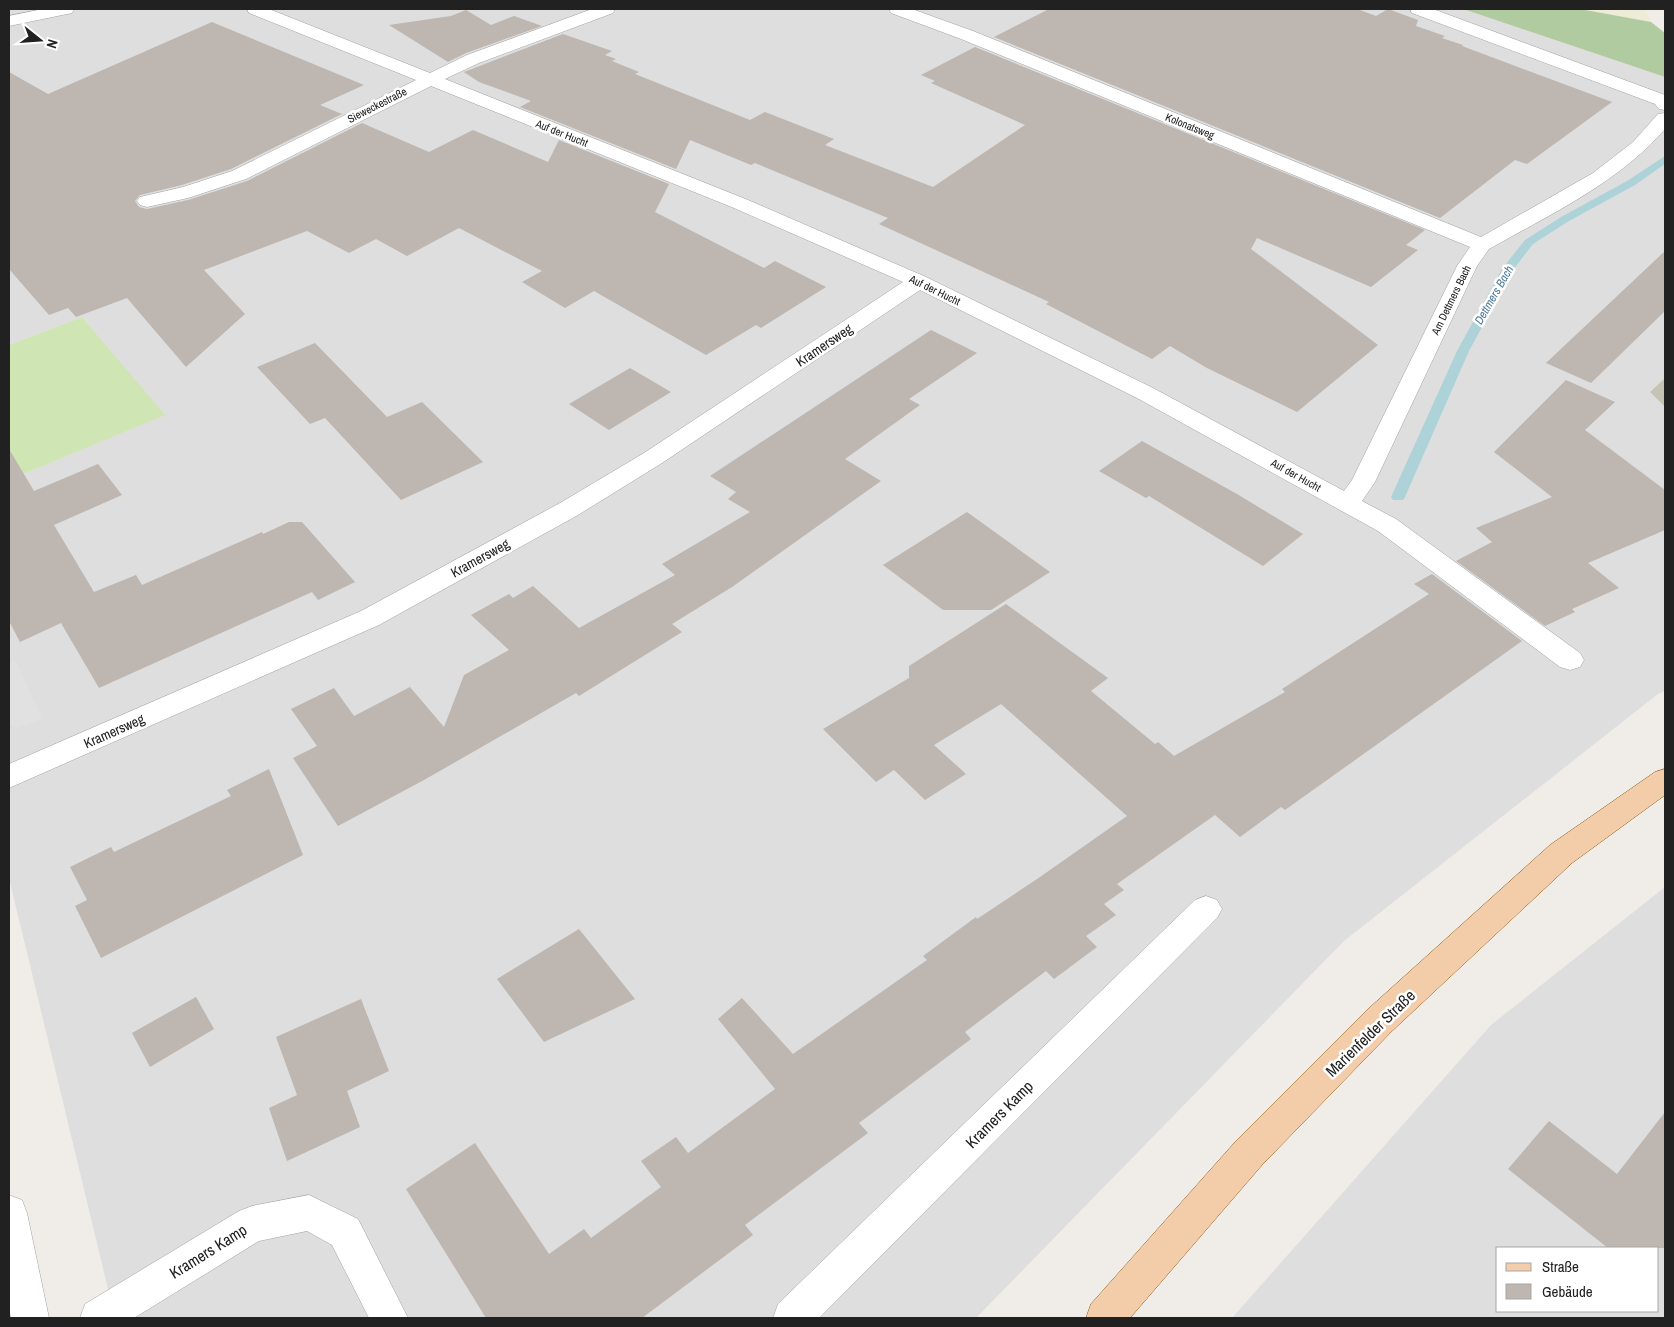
<svg xmlns="http://www.w3.org/2000/svg" width="1674" height="1327" viewBox="0 0 1674 1327" font-family="'Archivo Narrow',sans-serif">
<style>
.residential{fill:#dedede;fill-rule:evenodd}
.construction{fill:#c4c3b4}
.farmland{fill:#edecd6}
.grass{fill:#d0e5b4}
.forest{fill:#b1cba1}
.parking{fill:#e1e1e1}
.lines{fill:none;stroke-linecap:round;stroke-linejoin:round}
.stream{fill:#add3d9;fill-rule:evenodd}
.building{fill:#bdb6b1}
.street-casing{stroke:#a2a2a2;stroke-width:1}
.primary-casing{stroke:#8e590f;stroke-width:1}
.street{fill:#fff;fill-rule:evenodd}
.primary{fill:#f3cdaa;fill-rule:evenodd}
.labels{text-anchor:middle;dominant-baseline:central;stroke-width:5;stroke-linejoin:round;paint-order:stroke}
.far-street-label{font-size:11px;fill:#212121;stroke:#fff}
.far-water-label{font-size:12px;font-style:italic;fill:#4e7a99;stroke:#fff}
.street-label{font-size:14px;fill:#212121;stroke:#fff}
.near-street-label{font-size:16px;fill:#212121;stroke:#fff}
</style>
<rect width="100%" height="100%" fill="#f0ede8"/>
<g class="residential">
<path d="M9,9H1463L1665,77V378L1650,392L1665,407V691L1658,694L1344,941L976,1318H115L9,878V480L164,415L82,317L9,345Z"/>
<path d="M1665,887V1318H1232L1491,1025ZM1498,1248H1658V1311H1498Z"/>
</g>
<path class="construction" d="M1665,378V407L1650,392Z"/>
<path class="farmland" d="M1580,9H1645L1651,22Z"/>
<path class="grass" d="M82,317L165,415L9,480V345Z"/>
<path class="forest" d="M1463,9H1580L1651,22L1665,33V77Z"/>
<path class="parking" d="M16,661L42,719L17,728L9,724V663Z"/>
<g class="lines">
<path class="stream" d="M1665,156V164L1635,185L1569,221L1533,244L1513,270L1469,351L1405,497L1403,500H1393L1391,497L1457,351L1502,269L1525,240L1561,217L1627,181Z"/>
</g>
<g class="building">
<path d="M1049,9H1357L1376,16L1388,9L1418,20L1416,26L1445,36L1442,38L1463,45L1462,46L1612,102L1527,164L1515,160L1440,218L994,37Z"/>
<path d="M466,10L491,25L514,16L542,26L466,53L448,62L389,25L451,16Z"/>
<path d="M212,22L364,85L320,105L342,114L231,169L182,185L140,195L135,201L139,207L147,209L188,200L247,181L362,123L429,152L473,130L548,162L559,140L669,184L655,212L764,268L775,261L826,287L761,328L756,325L706,355L594,291L565,308L522,282L542,271L459,228L407,256L376,239L349,253L307,231L204,270L245,314L186,367L127,298L76,317L68,308L49,315L9,269V72L48,94Z"/>
<path d="M563,34L612,51L605,55L616,59L612,61L639,72L635,74L750,120L765,112L834,139L825,145L933,187L1025,125L931,83L935,81L921,75L975,47L1425,230L1406,245L1418,250L1371,287L1257,238L1251,249L1378,345L1297,412L1207,368L1170,346L1152,359L1046,304L1049,302L879,224L888,218L755,163L751,165L690,140L676,169L520,107L531,101L479,82L464,72Z"/>
<path d="M1665,251V311L1591,383L1546,363Z"/>
<path d="M931,330L977,353L909,399L920,405L845,459L881,481L732,587L672,624L682,632L579,696L576,693L424,780L338,826L293,758L317,746L291,709L334,688L354,716L410,687L444,727L464,675L509,650L471,615L509,594L513,598L533,586L579,628L675,575L662,564L750,512L728,499L736,492L710,476Z"/>
<path d="M315,343L387,417L422,402L483,462L401,500L325,418L310,424L257,367Z"/>
<path d="M630,368L671,392L609,430L569,404Z"/>
<path d="M1566,380L1615,402L1585,430L1665,490V530L1588,563L1619,588L1572,609L1575,612L1545,626L1456,561L1492,542L1476,528L1552,497L1494,452Z"/>
<path d="M1142,441L1237,494L1303,534L1263,566L1149,496L1146,498L1099,471Z"/>
<path d="M9,449L34,491L98,464L122,495L54,525L94,592L136,575L142,585L262,532L263,534L289,522H302L355,582L318,600L312,592L99,688L61,623L20,642L9,621Z"/>
<path d="M967,512L1050,572L991,610H943L883,565Z"/>
<path d="M1432,574L1522,641L1285,810L1281,807L1240,837L1215,815L1117,884L1124,890L1104,904L1116,915L1086,936L1097,947L1054,979L1046,971L965,1032L971,1039L859,1123L868,1133L745,1225L753,1235L642,1318H486L406,1189L475,1143L549,1254L584,1229L591,1238L661,1187L641,1161L676,1137L688,1153L775,1089L718,1019L742,998L793,1054L927,960L923,956L976,917L977,919L1040,877L1127,816L1001,704L934,745L966,774L925,800L894,770L876,782L823,729L909,678V666L1006,604L1108,678L1091,691L1155,744L1158,742L1174,756L1285,692L1282,689L1429,594L1414,584Z"/>
<path d="M269,769L303,855L101,958L75,906L87,900L70,867L111,847L114,852L231,796L227,790Z"/>
<path d="M579,929L635,999L544,1042L497,979Z"/>
<path d="M196,997L214,1029L150,1067L132,1033Z"/>
<path d="M361,999L389,1071L347,1091L360,1127L287,1161L269,1108L297,1095L276,1037Z"/>
<path d="M1665,1112V1248H1608L1508,1169L1549,1121L1617,1174Z"/>
</g>
<g class="lines">
<defs>
<g id="street">
<path d="M43,9H74L72,13L9,26V16Z"/>
<path d="M247,9H269L430,73L467,55L592,9H615L613,13L479,63L445,79L748,200L926,277L1153,388L1344,491L1352,480L1457,266L1470,247L961,39L891,13L889,9H912L973,31L1481,237L1593,173L1633,142L1658,114L1665,113V129C1618,183 1551,214 1489,249L1477,266L1375,482L1362,501L1396,519L1580,653L1584,660L1580,667L1570,670L1560,667L1378,531L1137,398L920,290L662,463L578,515L379,625L9,788V764L361,611L560,503L644,453L903,282L734,208L431,86L246,179L188,198L147,207L140,205L137,201L140,197L183,187L232,171L416,80L249,13Z"/>
<path d="M1410,9H1433L1665,95V110L1659,109L1655,104L1412,13Z"/>
<path d="M1206,896L1217,900L1222,909L1217,918L819,1318H773L778,1304L1195,900Z"/>
<path d="M9,1195L22,1200L27,1213L49,1318H11L9,1307Z"/>
<path d="M309,1195L358,1219L408,1318H369L332,1245L307,1231L259,1241L134,1318H80L85,1304L239,1211L252,1206Z"/>
</g>
<path id="primary" d="M1665,769V795L1572,863L1391,1032L1262,1165L1130,1318H1086L1091,1304L1236,1141L1367,1010L1550,845L1655,772Z"/>
</defs>
<use href="#street" class="street-casing"/>
<use href="#primary" class="primary-casing"/>
<use href="#street" class="street"/>
<use href="#primary" class="primary"/>
</g>
<g class="labels">
<g class="far-street-label">
<text transform="translate(377 105) rotate(-27)">Sieweckestraße</text>
<text transform="translate(1190 126) rotate(22)">Kolonatsweg</text>
<text transform="translate(562 133) rotate(22)">Auf der Hucht</text>
<text transform="translate(935 290) rotate(26)">Auf der Hucht</text>
<text transform="translate(1451 300) rotate(-64)">Am Dettmers Bach</text>
<text transform="translate(1296 475) rotate(29)">Auf der Hucht</text>
</g>
<g class="far-water-label">
<text transform="translate(1494 295) rotate(-60)">Dettmers Bach</text>
</g>
<g class="street-label">
<text transform="translate(824 345) rotate(-34)">Kramersweg</text>
<text transform="translate(480 558) rotate(-29)">Kramersweg</text>
<text transform="translate(114 731) rotate(-24)">Kramersweg</text>
</g>
<g class="near-street-label">
<text transform="translate(1370 1033) rotate(-44)">Marienfelder Straße</text>
<text transform="translate(999 1114) rotate(-45)">Kramers Kamp</text>
<text transform="translate(208 1251) rotate(-32)">Kramers Kamp</text>
</g>
</g>
<rect width="1674" height="1327" fill="none" stroke="#212121" stroke-width="20"/>
<rect x="1496" y="1247" width="162" height="65" fill="#ffffff" stroke="#a6a6a6"/>
<rect x="1506" y="1263" width="25" height="8" fill="#f3cdaa" stroke="#a6a6a6"/>
<text x="1542" y="1272" font-size="15" fill="#212121">Straße</text>
<rect x="1506" y="1284" width="25" height="15" fill="#bdb6b1" stroke="#a6a6a6"/>
<text x="1542" y="1297" font-size="15" fill="#212121">Gebäude</text>
<g transform="translate(40 40) rotate(107)" stroke="#ffffff" stroke-width="4" paint-order="stroke">
<path d="M0-4L9 19L0 12L-9 19Z" fill="#212121"/>
<text y="-8" font-size="14" font-weight="bold" text-anchor="middle" fill="#212121">N</text>
</g>
</svg>
